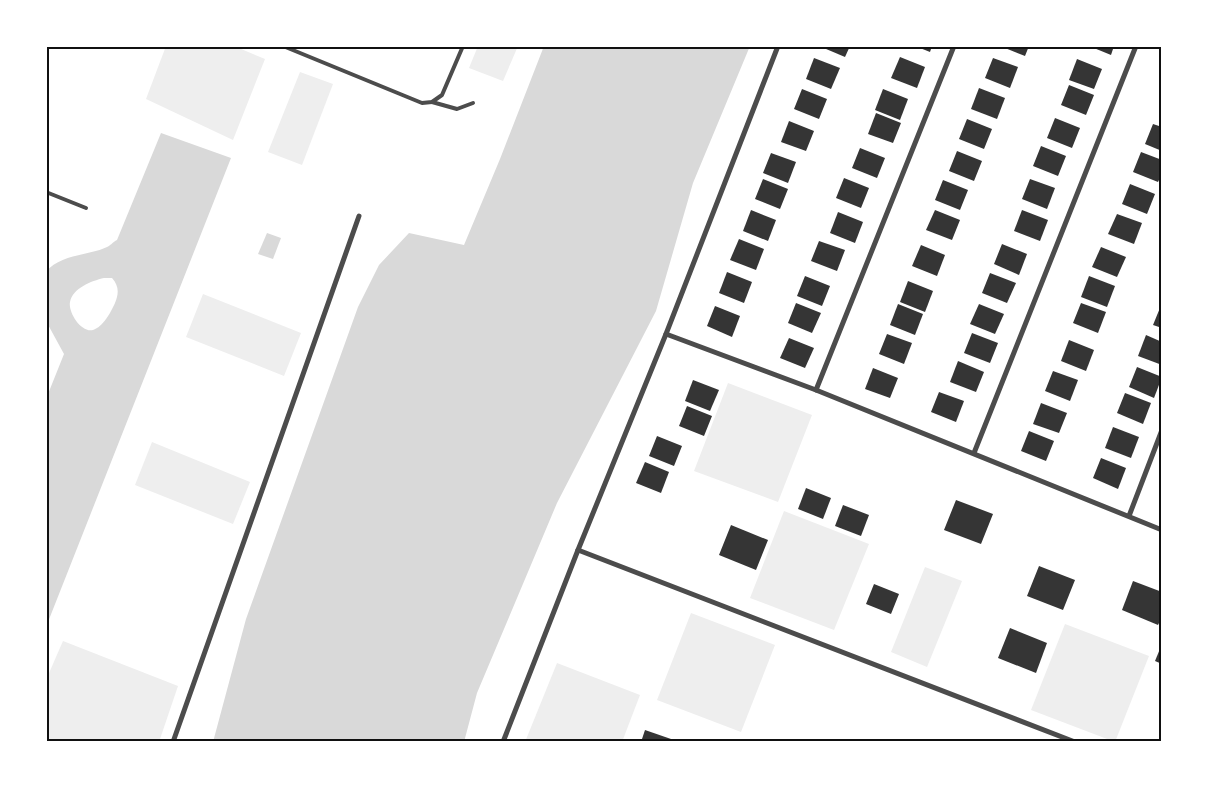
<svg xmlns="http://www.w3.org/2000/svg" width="1208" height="788" viewBox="0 0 1208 788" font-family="'Space Grotesk',sans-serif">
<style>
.green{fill:#eee}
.water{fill:#d9d9d9;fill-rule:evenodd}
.building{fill:#353535}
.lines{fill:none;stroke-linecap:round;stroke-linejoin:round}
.service{stroke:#4c4c4c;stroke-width:4}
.minor{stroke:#4c4c4c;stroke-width:5}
.neatline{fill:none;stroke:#111;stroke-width:2}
</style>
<rect width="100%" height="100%" fill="#fff"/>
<g class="green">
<path d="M166,46H234L265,59L233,140L146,99Z"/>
<path d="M478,46H518L503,81L469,68Z"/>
<path d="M300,72L333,84L302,165L268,152Z"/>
<path d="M203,294L301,333L284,376L186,337Z"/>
<path d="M728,383L812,415L778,502L694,471Z"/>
<path d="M152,442L250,482L233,524L135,485Z"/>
<path d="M784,511L869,544L834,630L750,598Z"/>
<path d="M925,567L962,581L927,667L891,652Z"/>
<path d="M691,613L775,645L741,732L657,700Z"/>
<path d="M1065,624L1149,656L1115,742L1031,710Z"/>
<path d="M63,641L178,686L159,742L46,741V680Z"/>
<path d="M557,663L640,695L622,742H525Z"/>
</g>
<g class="water">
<path d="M544,46H750L693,183L656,311L557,503L477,693L464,742H213L246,619L358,307L379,265L409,233L464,245L500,159Z"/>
<path d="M161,133L231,158L46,627V399L64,354L46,321V272C60,254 88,256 107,247C110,246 113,242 117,240ZM104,278H112C119,286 119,293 115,303C111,312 103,327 93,330C81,333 68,312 70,302C73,288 91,281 104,278Z"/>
<path d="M267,233L281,238L273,259L258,254Z"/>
</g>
<g class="building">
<path d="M819,46H850L845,57Z"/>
<path d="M915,46H932L930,52Z"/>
<path d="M1000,46H1029L1025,56Z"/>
<path d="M1089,46H1114L1111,55Z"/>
<path d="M900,57L925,67L917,88L891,78Z"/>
<path d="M814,58L840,68L831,89L806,79Z"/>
<path d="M993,58L1018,67L1010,88L985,78Z"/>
<path d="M1077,59L1102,69L1094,89L1069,80Z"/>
<path d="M1069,85L1094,95L1086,115L1061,105Z"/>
<path d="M979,88L1005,98L997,119L971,109Z"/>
<path d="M802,89L827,99L819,119L794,109Z"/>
<path d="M883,89L908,99L900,120L875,110Z"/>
<path d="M876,113L901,123L893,143L868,134Z"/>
<path d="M1055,118L1080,128L1072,148L1047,138Z"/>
<path d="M967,119L992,129L984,149L959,139Z"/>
<path d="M789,121L814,131L806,151L781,142Z"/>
<path d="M1153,124L1162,127V151L1145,144Z"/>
<path d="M1041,146L1066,156L1058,176L1033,166Z"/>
<path d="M860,148L885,158L877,178L852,168Z"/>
<path d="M957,151L982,161L974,181L949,171Z"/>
<path d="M1141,152L1162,160V174L1158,182L1133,172Z"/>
<path d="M771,153L796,162L788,183L763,173Z"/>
<path d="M844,178L869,188L861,208L836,198Z"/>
<path d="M763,179L788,189L780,209L755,199Z"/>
<path d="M1030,179L1055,188L1047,209L1022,199Z"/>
<path d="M943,180L968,190L960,210L935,200Z"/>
<path d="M1130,184L1155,194L1147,214L1122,204Z"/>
<path d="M751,210L776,220L768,241L743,231Z"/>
<path d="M935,210L960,220L952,240L926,230Z"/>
<path d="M1022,210L1048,220L1040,241L1014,231Z"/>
<path d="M838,212L863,222L855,243L830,233Z"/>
<path d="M1117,214L1142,223L1134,244L1108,234Z"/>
<path d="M739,239L764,249L756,270L730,260Z"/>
<path d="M819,241L845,250L837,271L811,261Z"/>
<path d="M1002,244L1027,254L1019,275L994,264Z"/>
<path d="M921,245L945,255L937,276L912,266Z"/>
<path d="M1101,247L1126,257L1117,277L1092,267Z"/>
<path d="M727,272L752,282L744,303L719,293Z"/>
<path d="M990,273L1016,283L1007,303L982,293Z"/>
<path d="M805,276L830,286L822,306L797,296Z"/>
<path d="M1089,276L1115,286L1107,307L1081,297Z"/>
<path d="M908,281L933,291L925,312L900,302Z"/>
<path d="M796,303L821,313L812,333L788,323Z"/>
<path d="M1081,303L1106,312L1098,333L1073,323Z"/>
<path d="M1162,303V328L1153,325Z"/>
<path d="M898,304L923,314L915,335L890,325Z"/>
<path d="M979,304L1004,314L995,334L970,324Z"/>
<path d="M715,306L740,316L732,337L707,326Z"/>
<path d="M972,333L998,343L990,363L964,353Z"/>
<path d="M887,334L912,343L904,364L879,354Z"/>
<path d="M1146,335L1162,342V365L1138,356Z"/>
<path d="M789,338L814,348L805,368L780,358Z"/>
<path d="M1069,340L1094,350L1086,371L1061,361Z"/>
<path d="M958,361L984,372L976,392L950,382Z"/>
<path d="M1137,367L1162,377L1154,398L1129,387Z"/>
<path d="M873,368L898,378L890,398L865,389Z"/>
<path d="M1053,371L1078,380L1070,401L1045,391Z"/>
<path d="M693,380L719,390L710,411L685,401Z"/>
<path d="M939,392L964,401L956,422L931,412Z"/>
<path d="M1125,393L1151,403L1143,424L1117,413Z"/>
<path d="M1041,403L1067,413L1059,433L1033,424Z"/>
<path d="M687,406L712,416L704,436L679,426Z"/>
<path d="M1113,427L1139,437L1131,458L1105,448Z"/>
<path d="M1029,431L1054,441L1046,461L1021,451Z"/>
<path d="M657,436L682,446L674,466L649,456Z"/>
<path d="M1101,458L1126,468L1118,489L1093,478Z"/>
<path d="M645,462L669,472L661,493L636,483Z"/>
<path d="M806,488L831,498L823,519L798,509Z"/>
<path d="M956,500L993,514L981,544L944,530Z"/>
<path d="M843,505L869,515L861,536L835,526Z"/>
<path d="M731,525L768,540L756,570L719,555Z"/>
<path d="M1039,566L1075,580L1063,610L1027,596Z"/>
<path d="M1133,581L1162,592V617L1158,625L1122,610Z"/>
<path d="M874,584L899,594L891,614L866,604Z"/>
<path d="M1010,628L1047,643L1036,673L998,658Z"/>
<path d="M1162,644V664L1155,661Z"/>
<path d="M645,730L671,739L670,742H641Z"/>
</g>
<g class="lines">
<g class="service">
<path d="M283,46L422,103L432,102L442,95L463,46"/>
<path d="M432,102L457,109L473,103"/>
<path d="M46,192L86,208"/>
</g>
<g class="minor">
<path d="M666,334L816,390L1162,530"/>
<path d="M816,390L954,46"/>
<path d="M974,453L1136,46"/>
<path d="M1129,516L1162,430"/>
<path d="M578,550L1075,742"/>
<path d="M173,742L359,216"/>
<path d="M503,742L578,550L666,334L778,46"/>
</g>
</g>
<rect width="1208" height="788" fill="none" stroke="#ffffff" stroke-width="95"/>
<rect x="48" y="48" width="1112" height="692" class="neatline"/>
</svg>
